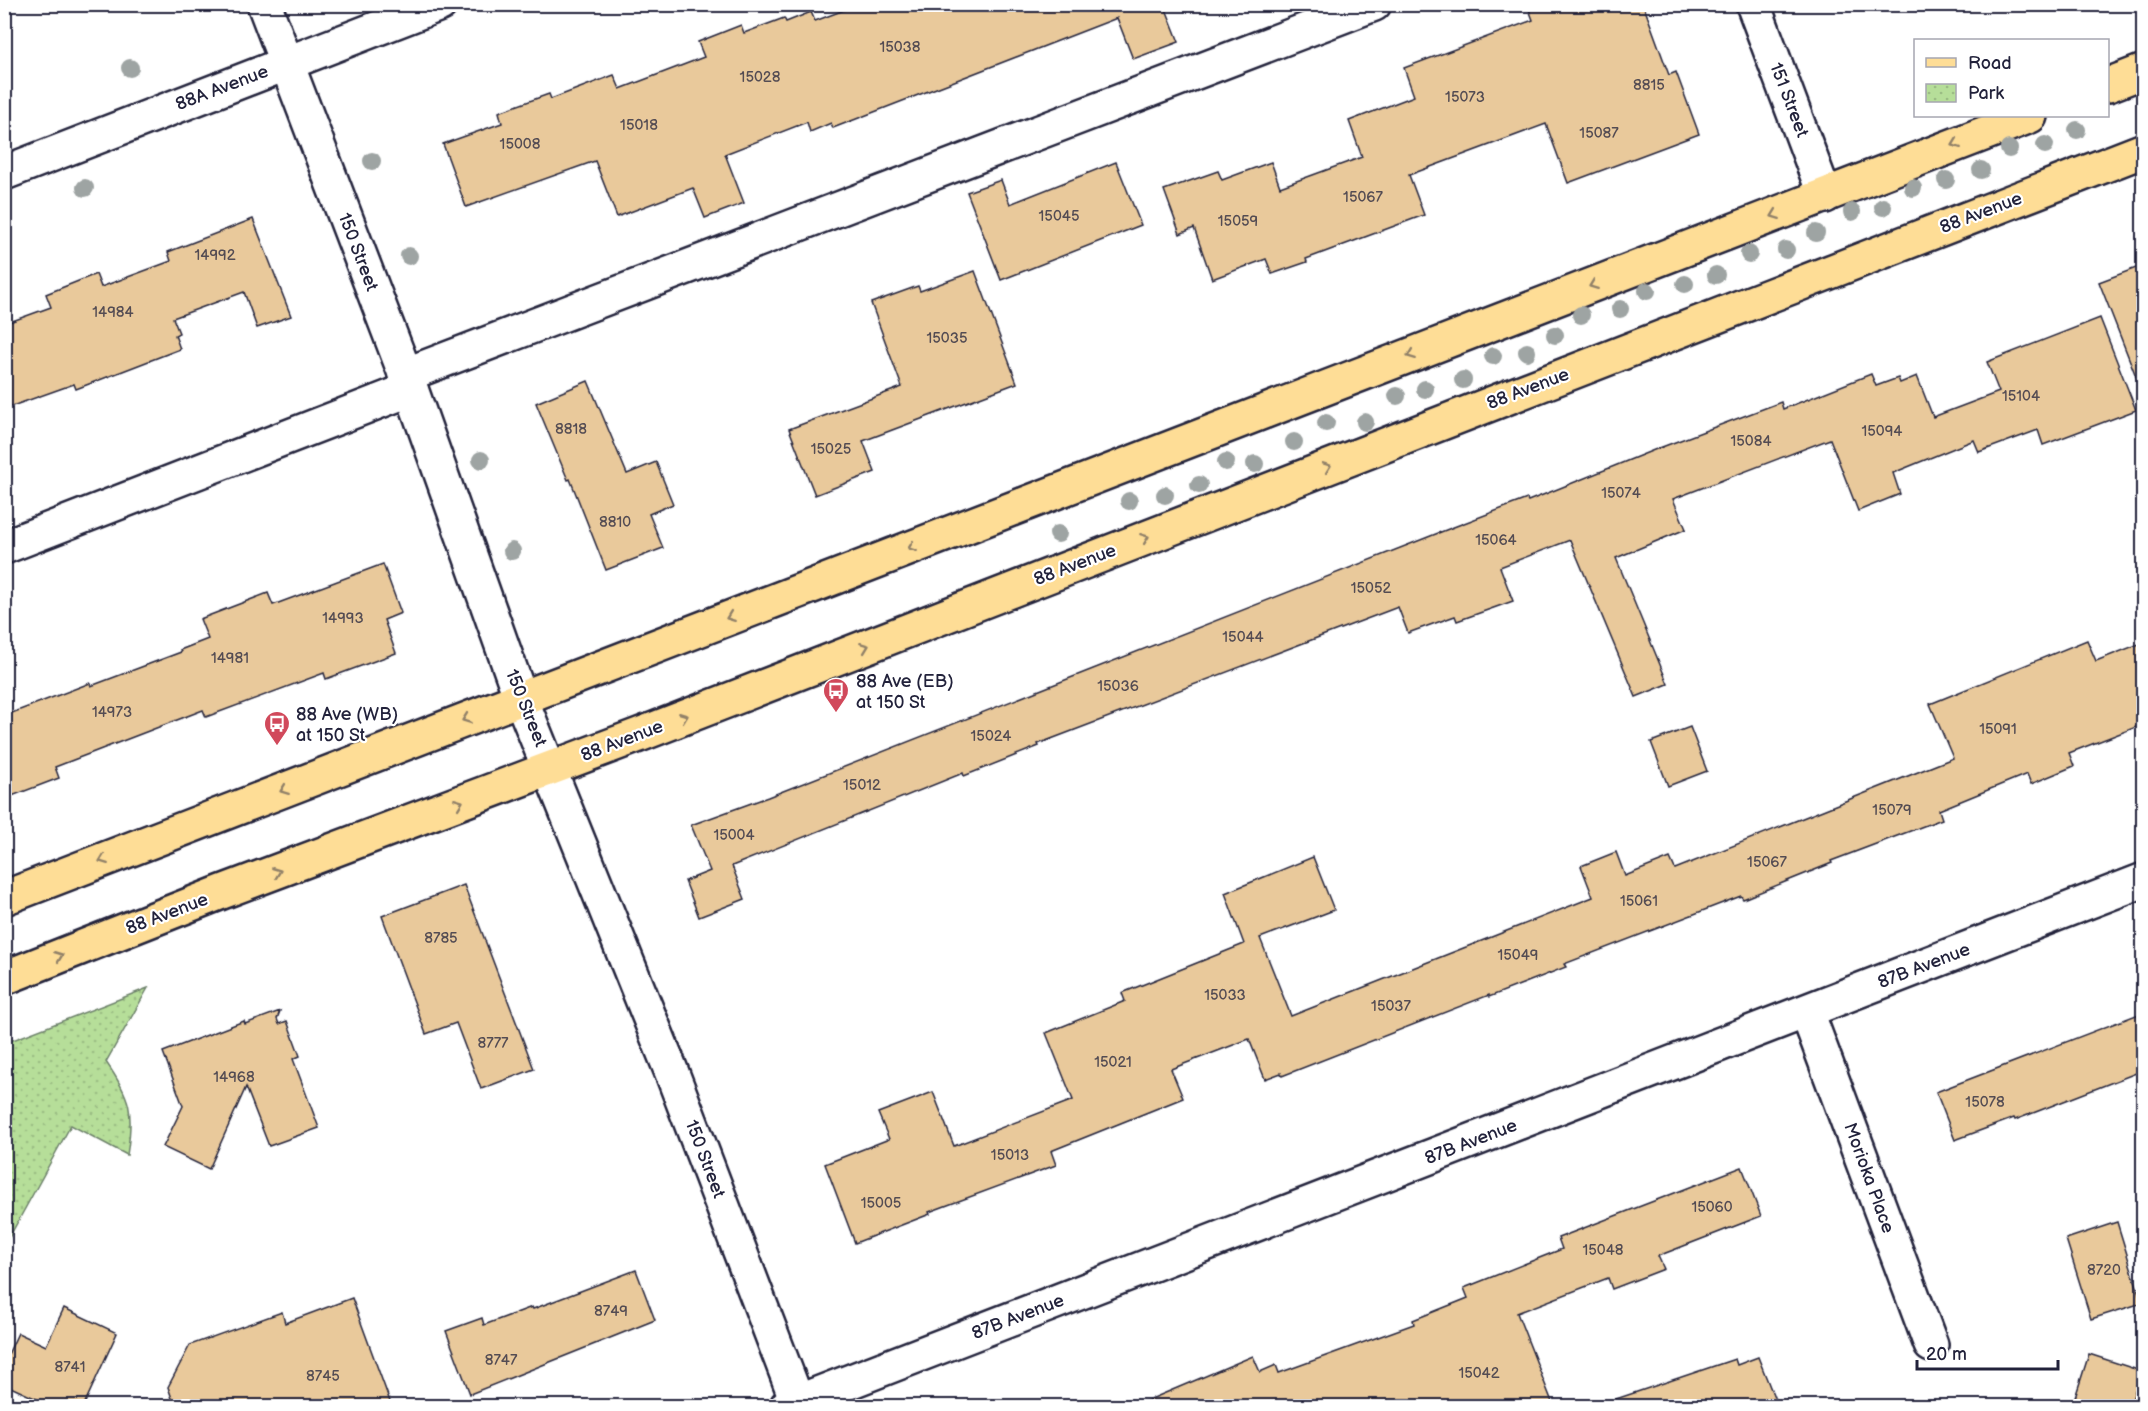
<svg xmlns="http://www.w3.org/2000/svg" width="2148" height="1411" viewBox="0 0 2148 1411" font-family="'Balsamiq Sans',sans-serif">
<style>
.park{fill:url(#park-dots);stroke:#6c806a;stroke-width:1.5}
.building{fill:#e9c99b;stroke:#22223b;stroke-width:1.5}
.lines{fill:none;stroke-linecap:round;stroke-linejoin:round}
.minor-casing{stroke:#22223b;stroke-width:38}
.major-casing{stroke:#22223b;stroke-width:38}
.minor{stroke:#fff;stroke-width:33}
.major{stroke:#fedd96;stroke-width:33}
.tree{fill:#9ea4a3}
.oneway{stroke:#908068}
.labels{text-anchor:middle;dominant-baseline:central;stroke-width:4.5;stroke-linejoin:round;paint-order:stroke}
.number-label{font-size:15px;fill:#544c53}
.street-label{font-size:18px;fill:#22223b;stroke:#fff}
.poi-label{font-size:18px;fill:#22223b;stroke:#fff;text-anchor:start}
</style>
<defs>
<pattern id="park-dots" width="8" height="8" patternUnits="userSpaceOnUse" patternTransform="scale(1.5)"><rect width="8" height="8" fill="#b6de99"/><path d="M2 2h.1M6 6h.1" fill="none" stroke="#9cbe85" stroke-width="1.8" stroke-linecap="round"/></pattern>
</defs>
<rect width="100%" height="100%" fill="#fff"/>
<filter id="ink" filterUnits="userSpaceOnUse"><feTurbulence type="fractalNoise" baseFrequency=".0167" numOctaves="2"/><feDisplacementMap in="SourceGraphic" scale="12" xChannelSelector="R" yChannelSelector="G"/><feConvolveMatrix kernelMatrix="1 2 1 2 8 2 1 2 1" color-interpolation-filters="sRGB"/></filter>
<g filter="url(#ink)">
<path class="park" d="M148,988L106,1062C131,1098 134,1111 127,1155L71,1125L5,1245V1043Z"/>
<g class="building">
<path d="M860,4H1164L1179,42L1133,59L1117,18L833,128L831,123L810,132L807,122L725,154L744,203L705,218L693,188L617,217L595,161L466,207L443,144L502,123L499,112L549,94L551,99L614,75L620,89L704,57L698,42L741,25L744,33L784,18L786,22L811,12L815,21Z"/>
<path d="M1527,4H1643L1669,75L1676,72L1699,134L1568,183L1546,124L1409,175L1424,215L1306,259L1307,262L1272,274L1266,259L1212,279L1194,228L1180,234L1164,190L1218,171L1222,180L1271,162L1280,187L1362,157L1349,121L1414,96L1404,68L1533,20Z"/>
<path d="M1116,162L1141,225L1001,280L967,192L1001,180L1010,204Z"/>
<path d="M253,219L291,316L257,328L244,292L173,318L179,333L175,335L180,349L76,389L74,384L4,409V324L51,307L46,294L96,274L101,287L171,261L168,252Z"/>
<path d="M2144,265V388L2141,389L2099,282Z"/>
<path d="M975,271L1017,383L863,441L875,472L815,495L789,429L902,387L871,303L918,286L920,291Z"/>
<path d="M2100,318L2136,410L2043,445L2038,430L1979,452L1974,440L1893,473L1900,494L1858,511L1830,439L1673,499L1686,529L1616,558L1668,684L1636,697L1570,540L1500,567L1513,601L1457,621L1455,616L1408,633L1398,607L1038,744L1039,746L964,776L963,773L732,866L745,899L699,917L685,881L710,871L691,825L768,797L1451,528L1527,499L1528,501L1654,450L1781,402L1783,409L1871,374L1876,386L1898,378L1900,383L1917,376L1933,417L1999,392L1987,362Z"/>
<path d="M588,381L627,474L656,462L673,504L649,514L663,548L606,570L570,479L568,480L536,403Z"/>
<path d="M383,564L401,613L384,620L396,653L326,679L324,673L206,717L203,710L55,767L59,778L4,799V716L90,683L91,686L181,652L180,650L208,639L200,619L268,593L273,605Z"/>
<path d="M2087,640L2096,661L2144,642V724L2069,753L2074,766L2031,784L2027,774L1939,810L1942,819L1831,861L1832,863L1743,899L1741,896L1564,964L1566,967L1489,997V995L1282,1076L1281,1073L1265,1079L1249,1039L1171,1069L1183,1098L1051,1151L1056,1165L929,1212L930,1214L855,1243L825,1164L889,1139L878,1113L933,1092L954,1146L1073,1100L1046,1033L1125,1001L1122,993L1244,944L1225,893L1313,857L1334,910L1260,938L1291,1016L1593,897L1581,866L1616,852L1625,876L1670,858L1675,869L1953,758L1930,704Z"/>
<path d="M1690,727L1707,771L1668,786L1651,742Z"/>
<path d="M464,885L534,1069L481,1089L456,1023L426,1034L382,916Z"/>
<path d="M280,1011L277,1019L279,1024L287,1021L300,1056L293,1059L319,1128L269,1146L246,1087L209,1169L163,1147L183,1106L163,1052L244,1021L245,1024Z"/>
<path d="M2144,1012V1070L2015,1120L2014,1118L1955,1140L1936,1092Z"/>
<path d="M1742,1167L1761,1216L1658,1256L1664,1269L1612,1289L1608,1278L1517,1313L1554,1407H1132L1253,1356L1260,1372L1276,1365L1279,1373L1414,1324L1413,1320L1468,1298L1464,1288L1562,1249L1558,1238Z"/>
<path d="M2117,1222L2142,1303L2091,1319L2066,1239Z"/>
<path d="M636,1270L655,1320L470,1394L446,1331L482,1318L484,1325L532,1307L533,1309Z"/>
<path d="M352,1298L392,1407H175L168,1387L190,1345L282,1312L285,1323Z"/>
<path d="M64,1308L117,1333L83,1407H54L4,1384V1363L18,1333L46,1346Z"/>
<path d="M2089,1354L2141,1371L2130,1407H2072Z"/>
<path d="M1758,1357L1778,1407H1614L1613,1400L1735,1359L1737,1365Z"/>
</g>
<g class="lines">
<defs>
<g id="minor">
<path d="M264,4L411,389L521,699L672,1073L799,1406"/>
<path d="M1753,4L1825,196"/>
<path d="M4,173L440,4"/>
<path d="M405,375L1374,4"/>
<path d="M4,547L411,389"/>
<path d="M1807,1012L1931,1345"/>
<path d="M787,1406L2144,880"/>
</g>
<g id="major">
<path d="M2108,85L2144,71"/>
<path d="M4,898L2030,116"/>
<path d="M4,978L222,892L639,735L2144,150"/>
</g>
</defs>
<use href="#minor" class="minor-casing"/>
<use href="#major" class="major-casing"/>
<use href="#minor" class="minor"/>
<use href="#major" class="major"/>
</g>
<g class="tree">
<circle cx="130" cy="68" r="9"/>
<circle cx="2077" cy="130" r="9"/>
<circle cx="2045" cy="145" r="9"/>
<circle cx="2009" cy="149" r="9"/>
<circle cx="372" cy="161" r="9"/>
<circle cx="1981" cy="170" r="9"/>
<circle cx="1946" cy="180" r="9"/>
<circle cx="85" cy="188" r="9"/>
<circle cx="1913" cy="188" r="9"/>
<circle cx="1883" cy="207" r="9"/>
<circle cx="1852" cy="212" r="9"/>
<circle cx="1816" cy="233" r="9"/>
<circle cx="1786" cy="250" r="9"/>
<circle cx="1749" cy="254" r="9"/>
<circle cx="409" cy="256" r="9"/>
<circle cx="1716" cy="275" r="9"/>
<circle cx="1685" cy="284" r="9"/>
<circle cx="1647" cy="291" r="9"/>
<circle cx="1620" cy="309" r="9"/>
<circle cx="1581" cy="315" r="9"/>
<circle cx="1555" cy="335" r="9"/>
<circle cx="1527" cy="352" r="9"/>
<circle cx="1493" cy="356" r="9"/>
<circle cx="1463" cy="380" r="9"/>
<circle cx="1425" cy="389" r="9"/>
<circle cx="1397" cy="396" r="9"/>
<circle cx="1365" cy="422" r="9"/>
<circle cx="1326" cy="423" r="9"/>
<circle cx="1294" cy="442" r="9"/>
<circle cx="481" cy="460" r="9"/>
<circle cx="1226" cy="462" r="9"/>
<circle cx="1255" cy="464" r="9"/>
<circle cx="1199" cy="485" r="9"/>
<circle cx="1165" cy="495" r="9"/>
<circle cx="1129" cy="501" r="9"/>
<circle cx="1058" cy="534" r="9"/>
<circle cx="512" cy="551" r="9"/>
</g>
<defs><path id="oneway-chevron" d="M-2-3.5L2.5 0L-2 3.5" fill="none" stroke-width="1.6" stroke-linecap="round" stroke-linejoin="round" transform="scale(1.5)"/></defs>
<g class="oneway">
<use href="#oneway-chevron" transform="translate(1956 144) rotate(159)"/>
<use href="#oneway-chevron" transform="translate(1775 215) rotate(159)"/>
<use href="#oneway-chevron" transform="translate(1593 285) rotate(159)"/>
<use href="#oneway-chevron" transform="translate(1411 355) rotate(159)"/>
<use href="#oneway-chevron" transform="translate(1327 467) rotate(-21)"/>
<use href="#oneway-chevron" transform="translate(1145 538) rotate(-21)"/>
<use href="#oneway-chevron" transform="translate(912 547) rotate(159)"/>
<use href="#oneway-chevron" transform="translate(730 617) rotate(159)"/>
<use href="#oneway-chevron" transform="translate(865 647) rotate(-21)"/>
<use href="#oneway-chevron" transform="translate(684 717) rotate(-21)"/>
<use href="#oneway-chevron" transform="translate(466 719) rotate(160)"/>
<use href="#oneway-chevron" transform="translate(284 790) rotate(159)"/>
<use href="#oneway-chevron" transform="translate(459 803) rotate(-21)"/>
<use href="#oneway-chevron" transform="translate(103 860) rotate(159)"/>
<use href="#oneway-chevron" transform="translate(277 872) rotate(-21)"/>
<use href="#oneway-chevron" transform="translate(59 956) rotate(-21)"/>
</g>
</g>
<defs>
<symbol id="bus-pin" viewBox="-11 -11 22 30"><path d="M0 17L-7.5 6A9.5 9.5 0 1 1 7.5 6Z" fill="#d1495b" stroke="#fff"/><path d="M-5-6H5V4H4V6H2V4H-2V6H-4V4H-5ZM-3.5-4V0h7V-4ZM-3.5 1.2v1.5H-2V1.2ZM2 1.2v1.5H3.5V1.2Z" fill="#fff"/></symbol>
</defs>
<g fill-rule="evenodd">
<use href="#bus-pin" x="821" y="676" width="30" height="40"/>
<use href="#bus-pin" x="262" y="709" width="30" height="40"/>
</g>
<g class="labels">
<g class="number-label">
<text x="900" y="47">15038</text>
<text x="760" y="77">15028</text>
<text x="1649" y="85">8815</text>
<text x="1465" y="97">15073</text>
<text x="639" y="125">15018</text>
<text x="1599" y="133">15087</text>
<text x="520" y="144">15008</text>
<text x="1363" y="197">15067</text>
<text x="1059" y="216">15045</text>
<text x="1238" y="221">15059</text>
<text x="215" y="255">14992</text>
<text x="113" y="312">14984</text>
<text x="947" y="338">15035</text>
<text x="2021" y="396">15104</text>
<text x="571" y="429">8818</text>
<text x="1882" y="431">15094</text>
<text x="1751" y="441">15084</text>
<text x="831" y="449">15025</text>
<text x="1621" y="493">15074</text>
<text x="615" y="522">8810</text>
<text x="1496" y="540">15064</text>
<text x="1371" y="588">15052</text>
<text x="343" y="618">14993</text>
<text x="1243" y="637">15044</text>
<text x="230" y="658">14981</text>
<text x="1118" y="686">15036</text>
<text x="112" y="712">14973</text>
<text x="1998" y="729">15091</text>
<text x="991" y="736">15024</text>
<text x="862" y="785">15012</text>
<text x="1892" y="810">15079</text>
<text x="734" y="835">15004</text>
<text x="1767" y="862">15067</text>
<text x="1639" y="901">15061</text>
<text x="441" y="938">8785</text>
<text x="1518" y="955">15049</text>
<text x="1225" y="995">15033</text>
<text x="1391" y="1006">15037</text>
<text x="493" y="1043">8777</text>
<text x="1113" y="1062">15021</text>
<text x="234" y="1077">14968</text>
<text x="1985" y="1102">15078</text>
<text x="1010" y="1155">15013</text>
<text x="881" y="1203">15005</text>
<text x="1712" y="1207">15060</text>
<text x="1603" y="1250">15048</text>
<text x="2104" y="1270">8720</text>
<text x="611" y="1311">8749</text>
<text x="501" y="1360">8747</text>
<text x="70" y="1367">8741</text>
<text x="1479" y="1373">15042</text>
<text x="323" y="1376">8745</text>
</g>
<g class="street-label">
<text transform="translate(222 88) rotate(-21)">88A Avenue</text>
<text transform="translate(1789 100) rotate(69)">151 Street</text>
<text transform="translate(1981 213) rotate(-21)">88 Avenue</text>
<text transform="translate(358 252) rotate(69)">150 Street</text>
<text transform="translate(1528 389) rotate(-21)">88 Avenue</text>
<text transform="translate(1075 565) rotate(-21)">88 Avenue</text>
<text transform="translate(526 708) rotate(68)">150 Street</text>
<text transform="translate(622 741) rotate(-21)">88 Avenue</text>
<text transform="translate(167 914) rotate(-21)">88 Avenue</text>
<text transform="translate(1924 966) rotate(-21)">87B Avenue</text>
<text transform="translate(1471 1142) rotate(-21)">87B Avenue</text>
<text transform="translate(705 1159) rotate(69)">150 Street</text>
<text transform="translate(1869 1178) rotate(70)">Morioka Place</text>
<text transform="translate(1018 1317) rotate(-21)">87B Avenue</text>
</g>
<g class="poi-label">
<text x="856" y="681">88 Ave (EB)<tspan x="856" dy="21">at 150 St</tspan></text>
<text x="296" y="714">88 Ave (WB)<tspan x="296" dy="21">at 150 St</tspan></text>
</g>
</g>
<rect width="2148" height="1411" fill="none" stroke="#fff" stroke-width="24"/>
<rect x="12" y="12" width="2124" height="1387" fill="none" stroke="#22223b" stroke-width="2" filter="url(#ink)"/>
<rect x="1914" y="39" width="195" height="78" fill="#ffffff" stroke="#a7a7b1" stroke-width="1.5"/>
<rect x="1926" y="58" width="30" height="9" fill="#fedd96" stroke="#a7a7b1" stroke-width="1.5"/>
<text x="1968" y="69" font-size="18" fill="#22223b">Road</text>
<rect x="1926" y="84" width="30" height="18" fill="url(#park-dots)" stroke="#a7a7b1" stroke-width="1.5"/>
<text x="1968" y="99" font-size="18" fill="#22223b">Park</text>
<path d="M1917 1360v9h141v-9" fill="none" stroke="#22223b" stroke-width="3"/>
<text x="1926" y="1360" font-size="18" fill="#22223b" stroke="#ffffff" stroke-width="4.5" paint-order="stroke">20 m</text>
</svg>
